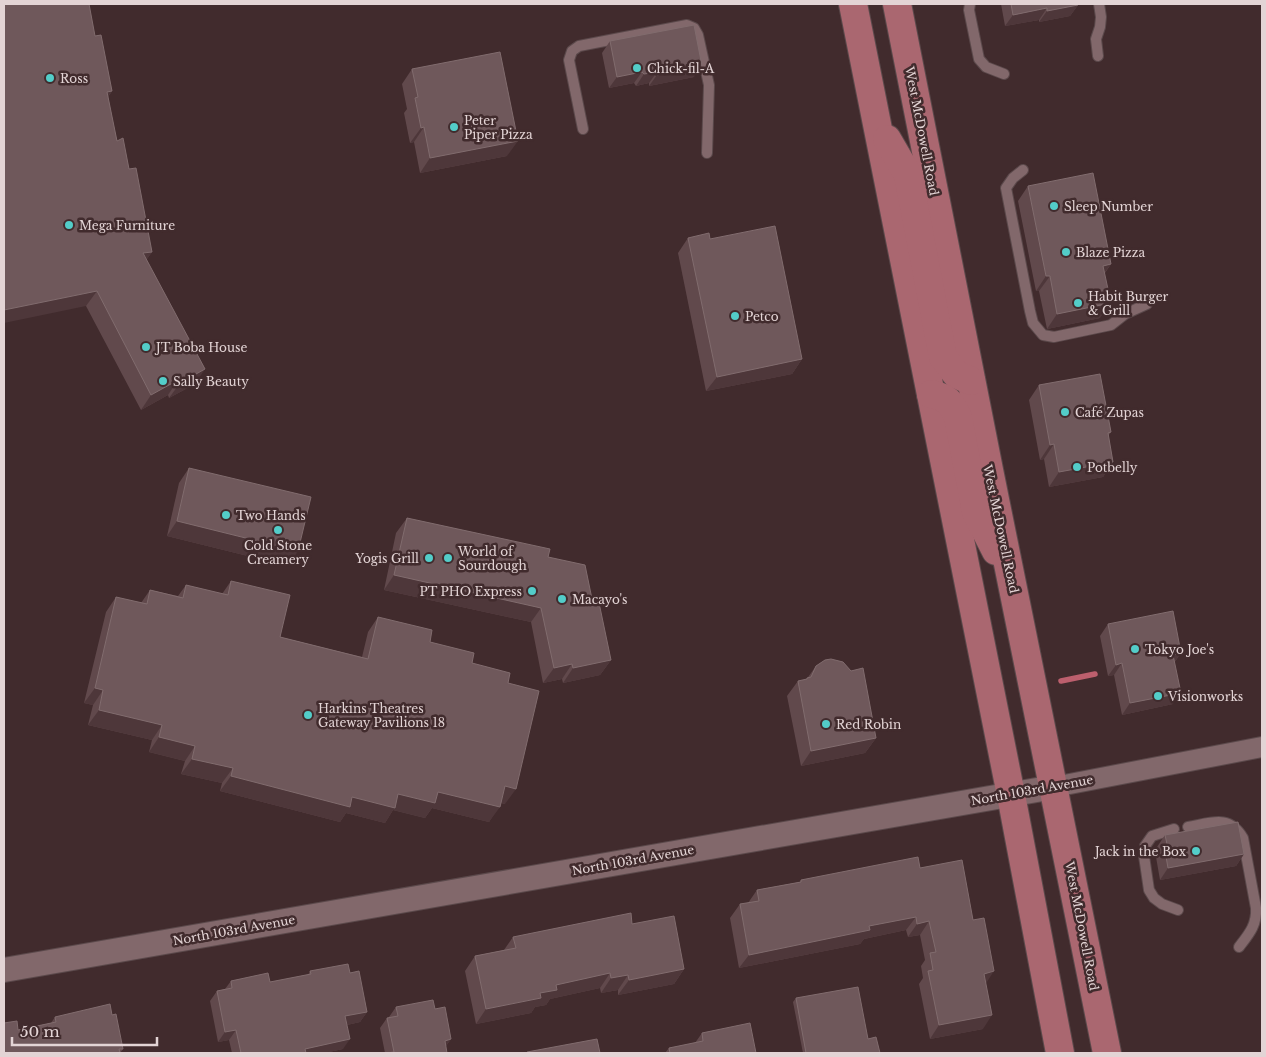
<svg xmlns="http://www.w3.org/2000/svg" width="1266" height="1057" viewBox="0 0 1266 1057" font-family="'Libre Baskerville',serif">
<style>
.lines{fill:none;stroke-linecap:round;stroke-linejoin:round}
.stream{stroke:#bc5f6d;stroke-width:5.5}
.service-casing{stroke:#5b494b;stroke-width:12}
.minor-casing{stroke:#5b494b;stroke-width:22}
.tertiary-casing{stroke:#5b494b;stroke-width:26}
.primary-casing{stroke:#5b494b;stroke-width:30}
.service{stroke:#82686b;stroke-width:10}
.minor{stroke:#82686b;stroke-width:20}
.tertiary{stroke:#82686b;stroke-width:24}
.primary{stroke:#aa6770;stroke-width:28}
.wall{fill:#61494c}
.shaded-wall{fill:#4e373a}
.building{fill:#6f585b;stroke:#816c6e}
.poi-dot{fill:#53cdc9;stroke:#412b2d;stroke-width:2}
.labels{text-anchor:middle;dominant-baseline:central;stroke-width:5;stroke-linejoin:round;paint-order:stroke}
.poi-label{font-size:12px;fill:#e3d4d5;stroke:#412b2d;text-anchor:start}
.street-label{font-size:12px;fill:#e3d4d5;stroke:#412b2d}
</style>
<rect width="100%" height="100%" fill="#412b2d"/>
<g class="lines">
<path class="stream" d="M1061,681L1095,674"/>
<defs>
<g id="service">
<path d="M970,4L969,10L979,59L986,67L1004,74"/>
<path d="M1098,56L1096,39L1100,27L1101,17L1099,4"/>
<path d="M583,129L569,60L572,51L579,46L687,25L694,28L698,35L709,85L707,153"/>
<path d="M1023,170L1013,178L1006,188L1030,311L1033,323L1043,335L1054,337L1111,325L1125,314L1147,304"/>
<path d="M1188,827C1211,823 1229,814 1243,838L1256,908C1257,925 1249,934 1239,947"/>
<path d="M1174,829L1152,836L1145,846L1144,856L1149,890L1154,898L1162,904L1178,910"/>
</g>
<path id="minor" d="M1054,787L1262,747"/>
<path id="tertiary" d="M4,970L1054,787"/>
<g id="primary">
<path d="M853,4L1011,795L1060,1053"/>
<path d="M897,4L989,470L1107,1053"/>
<path d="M887,139L908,175L943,357L956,374L971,381"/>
<path d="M931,394C948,398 950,401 958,417L976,512L996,551"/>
</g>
</defs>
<use href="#service" class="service-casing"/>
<use href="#minor" class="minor-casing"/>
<use href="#tertiary" class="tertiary-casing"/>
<use href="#primary" class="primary-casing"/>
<use href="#service" class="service"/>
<use href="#minor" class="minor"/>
<use href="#tertiary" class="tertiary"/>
<use href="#primary" class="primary"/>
</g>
<g class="wall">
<path d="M1001,4H1078V5L1070,16L1039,22V20L1005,26Z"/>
<path d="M95,36L112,91L108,97L117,141L129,169L152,252L146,260L195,384L169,398L168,395L141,410L86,306Z"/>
<path d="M610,41L694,77L649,86V83L636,86L634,83L609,88L602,53Z"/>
<path d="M412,69L507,156L420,173L414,142L410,143L404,113L407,109L402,84Z"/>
<path d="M1028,186L1111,264L1105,273L1100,318L1047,329L1039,291H1036L1018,201Z"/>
<path d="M688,238L710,239L802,359L792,374L706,391L678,253Z"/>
<path d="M1039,385L1111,432L1108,436L1113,462L1103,477L1049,487L1044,459L1040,460L1029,400Z"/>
<path d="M189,468L288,566L167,536L179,483Z"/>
<path d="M407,518L548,557L592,599L611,660L600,675L563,683L562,679L543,683L531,622L384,590L396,533Z"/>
<path d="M231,581L280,637L362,657L368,632L378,617L472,663L508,683L505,804L501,803L489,822L432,808L425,818L393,810L385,823L346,813L340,822L220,791L222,783L181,774L185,761L149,752L152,740L88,725L93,705L84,703L106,612L116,597L141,603L150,590L178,596L186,585L222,594Z"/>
<path d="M1108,624L1181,653L1174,663L1173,704L1122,715L1114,675L1108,676L1100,636Z"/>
<path d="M816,666L876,738L865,753L801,766L787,696L798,681L806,680Z"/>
<path d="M1165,835L1244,854L1236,866L1160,880L1156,857L1158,853L1157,847Z"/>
<path d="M920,868L986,983L983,1029L930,1039L919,984L923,978L921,966L925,960L920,935L908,937L906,930L864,939L860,944L739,968L730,918L740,904L748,903L757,890L800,882L801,880Z"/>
<path d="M632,924L684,969L674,984L618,995V990L601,993L600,988L550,999L546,1005L535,1007L531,1013L476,1024L465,971L475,956L504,950L513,937Z"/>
<path d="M310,971L350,973L367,1012L360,1022L347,1025L343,1049L324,1053H232L229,1040L218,1042L210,1001L217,991L225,989L231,981L270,982L308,975Z"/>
<path d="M796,998L868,1039L879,1053H803L793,1002Z"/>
<path d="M396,1007L435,1009L451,1039L446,1046L385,1053L380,1028L387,1018H389V1017Z"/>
<path d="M112,1015L123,1049L120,1053H4L18,1030L51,1023L55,1017Z"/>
<path d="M702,1033L756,1053H665L669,1048L695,1043Z"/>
</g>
<g class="shaded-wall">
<path d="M1078,5L1070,16L1039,22L1047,11Z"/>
<path d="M1047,8L1039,20L1005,26L1013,15Z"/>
<path d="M702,66L694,77L649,86L657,75Z"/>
<path d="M642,72L634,83L609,88L617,77Z"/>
<path d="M657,72L649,83L636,86L644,74Z"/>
<path d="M112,91L102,106L107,92Z"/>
<path d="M424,127L414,142L410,143L421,128Z"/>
<path d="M518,141L507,156L420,173L430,158Z"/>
<path d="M152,252L142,266L143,253Z"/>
<path d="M1111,264L1100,279L1103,266Z"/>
<path d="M1046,276H1050L1039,291H1036Z"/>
<path d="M97,291L86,306L4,323V310Z"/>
<path d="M1111,303L1100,318L1047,329L1057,314Z"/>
<path d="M802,359L792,374L706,391L717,377Z"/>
<path d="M205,369L195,384L169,398L180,383Z"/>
<path d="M178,380L168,395L141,410L151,395Z"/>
<path d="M1054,444L1044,459L1040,460L1050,445Z"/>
<path d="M1113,462L1103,477L1049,487L1059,472Z"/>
<path d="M177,521L298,551L288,566L167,536Z"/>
<path d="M394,575L541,608L531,622L384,590Z"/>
<path d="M1181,653L1173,664V655Z"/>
<path d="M611,660L600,675L563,683L573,668Z"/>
<path d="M1122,663L1114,675L1108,676L1116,665Z"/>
<path d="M572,664L562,679L543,683L554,668Z"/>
<path d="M95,688L103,690L93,705L84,703Z"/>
<path d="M1181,693L1173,704L1122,715L1130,703Z"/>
<path d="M99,710L162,725L152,740L88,725Z"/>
<path d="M159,737L195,746L185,761L149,752Z"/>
<path d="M876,738L865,753L801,766L811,751Z"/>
<path d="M192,759L233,768L222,783L181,774Z"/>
<path d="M231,776L352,797L398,794L438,792L500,807L489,822L432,808L425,818L393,810L385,823L346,813L340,822L220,791Z"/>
<path d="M505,786L516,789L505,804L494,801Z"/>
<path d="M1244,854L1236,866L1160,880L1168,868Z"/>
<path d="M916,917L906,930L864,939L860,944L739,968L749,955L869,926Z"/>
<path d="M929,921L920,935L908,937L917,924Z"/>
<path d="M684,969L674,984L618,995L629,980Z"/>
<path d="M994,971L985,985L984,974Z"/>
<path d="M610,973L600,988L550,999L546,1005L535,1007L531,1013L476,1024L486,1009L540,993L556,985Z"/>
<path d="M628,975L618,990L601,993L611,978Z"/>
<path d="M367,1012L360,1022L338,1027L345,1016Z"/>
<path d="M992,1015L983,1029L930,1039L939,1025Z"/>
<path d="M236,1030L229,1040L218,1042L225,1032Z"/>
<path d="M350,1039L343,1049L324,1053H302L305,1049Z"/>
<path d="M451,1039L444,1049L445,1041Z"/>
</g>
<g class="building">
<path d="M4,4H89L95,36L101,35L112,91L107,92L117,141L123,138L129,169L136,168L152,252L143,253L205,369L180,383L178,380L151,395L97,291L4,310Z"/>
<path d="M1011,4H1078V5L1047,11V8L1013,15Z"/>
<path d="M694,25L702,66L657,75V72L644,74L642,72L617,77L610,41Z"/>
<path d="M500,52L518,141L430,158L424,127L421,128L415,98L418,97L412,69Z"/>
<path d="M1093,173L1111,264L1103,266L1111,303L1057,314L1050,276H1046L1028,186Z"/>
<path d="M775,226L802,359L717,377L688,238L709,233L710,239Z"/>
<path d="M1100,374L1111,432L1108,433L1113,462L1059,472L1054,444L1050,445L1039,385Z"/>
<path d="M189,468L311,497L298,551L177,521Z"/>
<path d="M407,518L550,549L548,557L585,565L592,599L598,598L611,660L573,668L572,664L554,668L541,608L394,575Z"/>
<path d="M231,581L290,595L280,637L368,659L378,617L432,630L430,642L474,653L472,663L510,673L508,683L539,691L516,789L505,786L500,807L438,792L435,803L398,794L395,808L352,797L350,807L231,776L233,768L192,759L195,746L159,737L162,725L99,710L103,690L95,688L116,597L147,604L150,590L183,598L186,585L228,595Z"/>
<path d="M1173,611L1181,653L1173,655L1181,693L1130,703L1122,663L1116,665L1108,624Z"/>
<path d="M831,659L843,662L851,671L863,668L876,738L811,751L798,681L807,679V678L811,677L816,666L825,660Z"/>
<path d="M1238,822L1244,854L1168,868L1164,845L1167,844L1165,835Z"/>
<path d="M918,857L920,868L962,860L973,920L984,918L994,971L984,974L992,1015L939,1025L928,971L933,970L930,953L936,952L929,921L917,924L916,917L869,926L870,930L749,955L740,904L759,901L757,890L801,882V880Z"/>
<path d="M631,913L632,924L674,916L684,969L629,980L628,975L611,978L610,973L556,985L557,990L540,993L541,998L486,1009L475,956L516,948L513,937Z"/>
<path d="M348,964L350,973L359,971L367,1012L345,1016L350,1039L305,1049L306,1053H241L236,1030L225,1032L217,991L232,988L231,981L268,973L270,982L311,974L310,971Z"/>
<path d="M858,987L868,1039L876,1037L880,1053H806L796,998Z"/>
<path d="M433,1000L435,1009L445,1007L451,1039L445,1041L447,1053H386L394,1052L387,1018L398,1016L396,1007Z"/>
<path d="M110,1004L112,1015L116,1014L123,1049H119L120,1053H4V1023L17,1021L18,1030L56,1022L55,1017Z"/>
<path d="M750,1023L756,1053H670L669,1048L703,1041L702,1033Z"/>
<path d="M597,1039L600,1053H527V1052Z"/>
</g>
<g class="poi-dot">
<circle cx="637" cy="68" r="5"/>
<circle cx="50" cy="78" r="5"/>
<circle cx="454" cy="127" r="5"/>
<circle cx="1054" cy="206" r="5"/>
<circle cx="69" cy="225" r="5"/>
<circle cx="1066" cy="252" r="5"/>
<circle cx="1078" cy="303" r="5"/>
<circle cx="735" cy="316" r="5"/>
<circle cx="146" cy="347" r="5"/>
<circle cx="163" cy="381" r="5"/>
<circle cx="1065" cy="412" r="5"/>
<circle cx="1077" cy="467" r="5"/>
<circle cx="226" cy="515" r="5"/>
<circle cx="278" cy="530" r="5"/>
<circle cx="429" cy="558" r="5"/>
<circle cx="448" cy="558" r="5"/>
<circle cx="532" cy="591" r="5"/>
<circle cx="562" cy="599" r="5"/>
<circle cx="1135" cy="649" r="5"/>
<circle cx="1158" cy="696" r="5"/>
<circle cx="308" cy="715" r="5"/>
<circle cx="826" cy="724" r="5"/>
<circle cx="1196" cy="851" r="5"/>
</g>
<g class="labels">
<g class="poi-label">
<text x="647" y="68">Chick-fil-A</text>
<text x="60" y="78">Ross</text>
<text x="464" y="120">Peter<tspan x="464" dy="14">Piper Pizza</tspan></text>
<text x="1064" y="206">Sleep Number</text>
<text x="79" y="225">Mega Furniture</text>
<text x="1076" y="252">Blaze Pizza</text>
<text x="1088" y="296">Habit Burger<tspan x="1088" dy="14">&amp; Grill</tspan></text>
<text x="745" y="316">Petco</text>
<text x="156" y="347">JT Boba House</text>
<text x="173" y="381">Sally Beauty</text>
<text x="1075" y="412">Café Zupas</text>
<text x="1087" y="467">Potbelly</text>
<text x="236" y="515">Two Hands</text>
<text x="278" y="545" text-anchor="middle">Cold Stone<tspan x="278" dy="14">Creamery</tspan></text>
<text x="458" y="551">World of<tspan x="458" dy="14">Sourdough</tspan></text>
<text x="419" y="558" text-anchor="end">Yogis Grill</text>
<text x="522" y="591" text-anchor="end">PT PHO Express</text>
<text x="572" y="599">Macayo's</text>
<text x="1145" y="649">Tokyo Joe's</text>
<text x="1168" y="696">Visionworks</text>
<text x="318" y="708">Harkins Theatres<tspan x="318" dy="14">Gateway Pavilions 18</tspan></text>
<text x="836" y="724">Red Robin</text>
<text x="1186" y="851" text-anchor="end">Jack in the Box</text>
</g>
<g class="street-label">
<text transform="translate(922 131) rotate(79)">West McDowell Road</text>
<text transform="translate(1001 529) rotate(78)">West McDowell Road</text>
<text transform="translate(1032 790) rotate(-10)">North 103rd Avenue</text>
<text transform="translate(633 860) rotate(-10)">North 103rd Avenue</text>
<text transform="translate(1082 926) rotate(79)">West McDowell Road</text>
<text transform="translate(234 930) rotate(-10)">North 103rd Avenue</text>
</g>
</g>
<rect width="1266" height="1057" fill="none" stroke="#e3d4d5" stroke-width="10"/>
<path d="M12 1037v8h145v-8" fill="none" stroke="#e3d4d5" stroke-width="2.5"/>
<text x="20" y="1037" font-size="15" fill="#e3d4d5" stroke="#412b2d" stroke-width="4" paint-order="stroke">50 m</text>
</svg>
